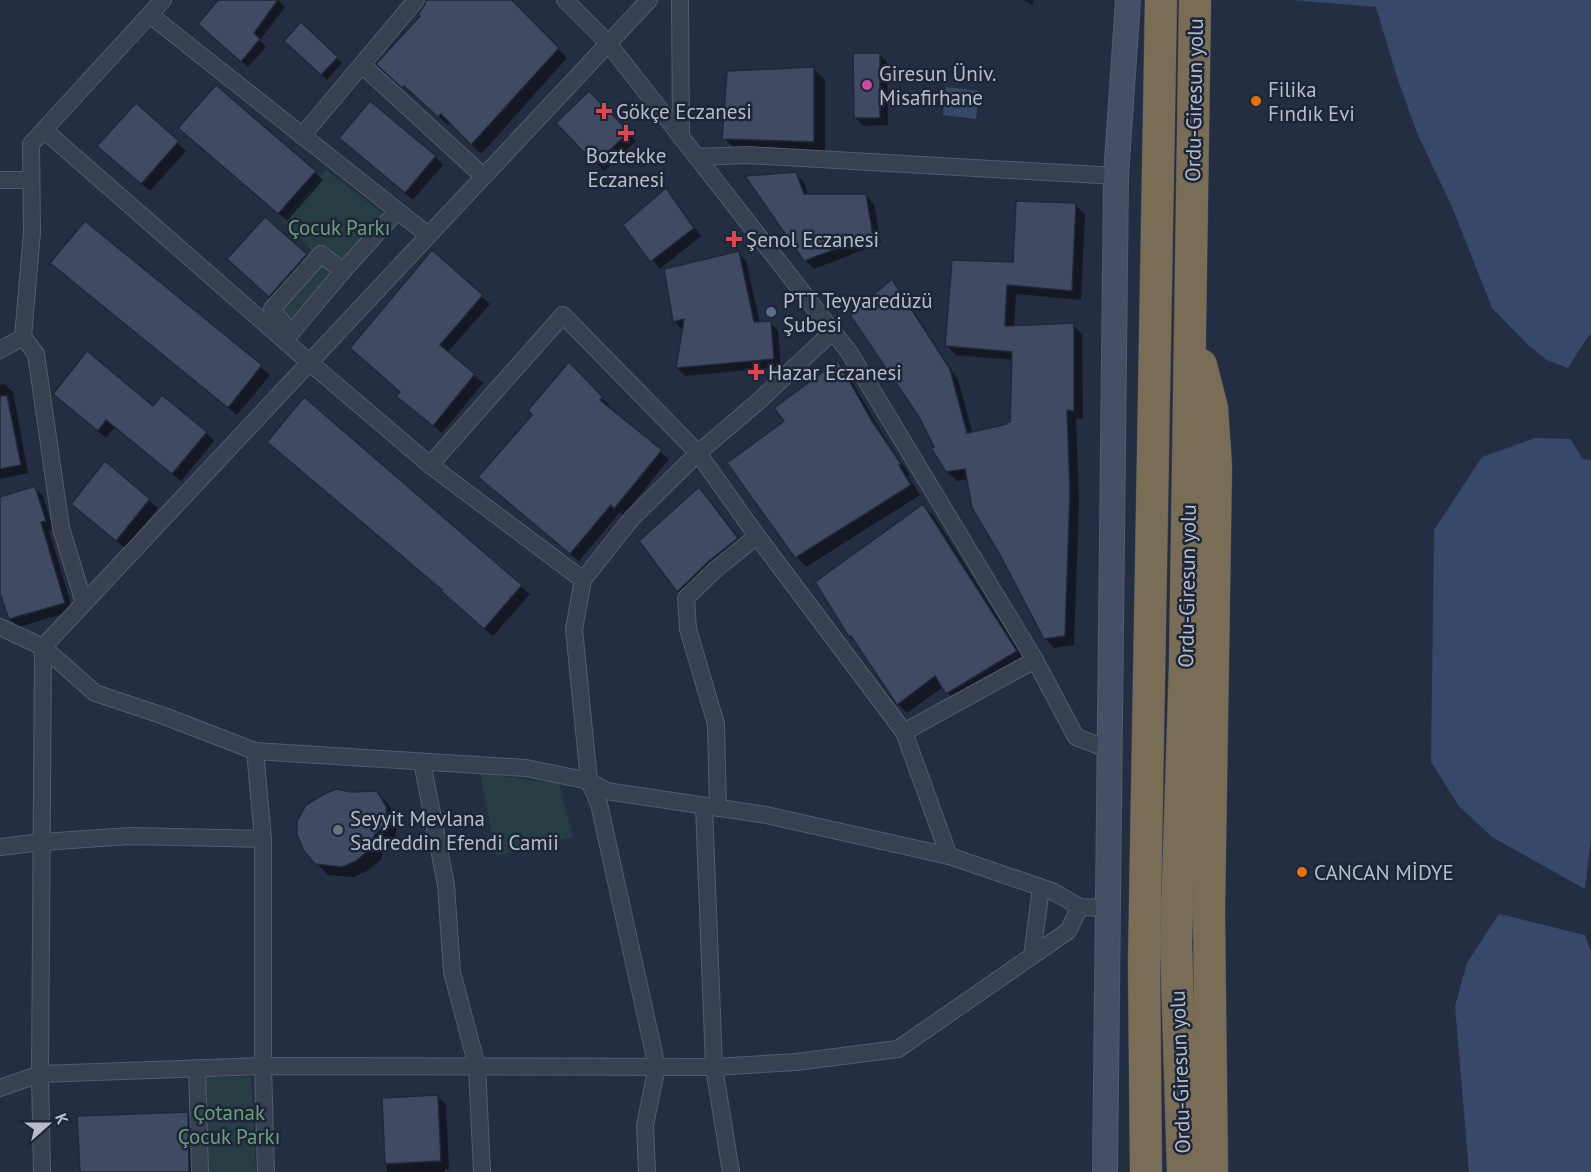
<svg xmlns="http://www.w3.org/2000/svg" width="1591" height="1172" viewBox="0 0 1591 1172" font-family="'PT Sans',sans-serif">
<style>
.green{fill:#263d44}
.water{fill:#37486b}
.shadow{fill:#0007}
.building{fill:#404b63;stroke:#1f2839;stroke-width:1.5}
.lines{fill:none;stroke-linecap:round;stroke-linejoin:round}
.street-casing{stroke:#535c6c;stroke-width:18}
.secondary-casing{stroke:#535c6c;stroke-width:26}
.highway-casing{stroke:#404959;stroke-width:33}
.street{stroke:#384152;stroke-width:16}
.secondary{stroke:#464f65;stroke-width:24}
.highway{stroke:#796e55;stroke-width:32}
.hotel-dot{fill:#d1479c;stroke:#1d2637;stroke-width:2}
.food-dot{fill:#e8710a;stroke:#1d2637;stroke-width:2}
.health-dot{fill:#e0444e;stroke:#1d2637;stroke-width:2}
.service-dot{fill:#5c6f8a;stroke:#1d2637;stroke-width:2}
.worship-dot{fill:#6b7280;stroke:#1d2637;stroke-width:2}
.labels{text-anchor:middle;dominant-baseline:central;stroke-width:5;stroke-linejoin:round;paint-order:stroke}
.poi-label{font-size:21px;fill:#b5bccc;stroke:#1d2637;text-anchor:start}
.street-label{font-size:21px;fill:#b5bccc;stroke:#1d2637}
.park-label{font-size:21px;fill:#6b9f7b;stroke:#1d2637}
</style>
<rect width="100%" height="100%" fill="#242e43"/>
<g class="green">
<path d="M326,170L395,223L296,337L264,311L314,253L282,220Z"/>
<path d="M480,773L559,784L573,837L496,856Z"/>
<path d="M203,1076L251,1077L256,1172H206Z"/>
</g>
<g class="water">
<path d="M1292,0H1591V336L1589,335L1568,368L1547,360L1529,346L1492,308L1453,209L1417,133L1397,77L1376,7Z"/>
<path d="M946,87L979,91L976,119L943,115Z"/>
<path d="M1535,438L1570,439L1583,459L1591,460V839L1585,889L1492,837L1459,806L1431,762L1434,530L1482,457Z"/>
<path d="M1499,914L1585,935L1591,952V1172H1469L1455,1006L1467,963Z"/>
</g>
<g class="shadow">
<path d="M220,0H278L285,7L260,40L266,47L248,67L206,31Z"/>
<path d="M428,0H510L567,58L481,154L451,122L448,125L414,94L413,96L387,73L422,16Z"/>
<path d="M1023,0H1034L1032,5Z"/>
<path d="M301,24L342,63L327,80L286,41Z"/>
<path d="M879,54L887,62L888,125L863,126L855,117Z"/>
<path d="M814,69L825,80V152L735,149L724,138Z"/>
<path d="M589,93L636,141L604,171L558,123Z"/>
<path d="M136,105L186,151L150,191L107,154Z"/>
<path d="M273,134L323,180L287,221L188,136Z"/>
<path d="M341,138L435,157L443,165L413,200Z"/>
<path d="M795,174L804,182L808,195H865L874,204L881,243L814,269L805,260Z"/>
<path d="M666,190L674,199L701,236L660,269L625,226Z"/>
<path d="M1075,205L1085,214L1081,300L1016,294L1014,327L1073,325L1082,334L1083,419L1076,418L1079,502L1074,645L1054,648L1045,638L968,479L957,481L947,472L936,448L891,281L901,291L958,380L973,434L1011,423L1013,360L956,355L946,345L1014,264Z"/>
<path d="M85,223L270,375L237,415L61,271Z"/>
<path d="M432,252L490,304L447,353L483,383L442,433L398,396L401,392Z"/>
<path d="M738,252L746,261L760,323L770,322L778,331L781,367L685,376L677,368L683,330L675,322L666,270Z"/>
<path d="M306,255L314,263L278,304L237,267Z"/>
<path d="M837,363L847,373L882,433L909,474L908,476L920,495L806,567L797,557L786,422Z"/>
<path d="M569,364L610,406L608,409L669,459L623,516L620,512L579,561L488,485Z"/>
<path d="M4,384L13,392L28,473L0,479V385Z"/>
<path d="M304,399L530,594L493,636L451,599L443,591L269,442Z"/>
<path d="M63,402L206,433L214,441L181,481L115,427L106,438Z"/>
<path d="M35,488L43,496L53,529L49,531L73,611L18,627L10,619L0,587V498Z"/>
<path d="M699,489L710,500L748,549L689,602L678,591L641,541Z"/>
<path d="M149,500L158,508L125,548L81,512Z"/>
<path d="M923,505L933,515L1026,662L956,703L943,687L907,713L898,704L860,646L850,637L817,582Z"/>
<path d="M377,792L388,804L397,819V827L395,836L384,847L381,860L367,871L353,877L328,875L316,863L351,793Z"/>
<path d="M438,1097L446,1105L449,1169H445V1172H387L384,1099Z"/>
<path d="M187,1114L195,1122L197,1172H81Z"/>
</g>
<g class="building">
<path d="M218,0H278L254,33L260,39L241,62L198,24Z"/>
<path d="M426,0H512L559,48L471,145L441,114L438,117L404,86L402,88L376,64L420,16L418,14L424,6Z"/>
<path d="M301,22L338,57L321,75L284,41Z"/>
<path d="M853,53H880V118H854Z"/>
<path d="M814,67V142L722,139L727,71Z"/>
<path d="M216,85L316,171L278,214L178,128Z"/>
<path d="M589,91L629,132L595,164L556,123Z"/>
<path d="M370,101L436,156L405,193L339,138Z"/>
<path d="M136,103L179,141L141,184L97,146Z"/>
<path d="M796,172L804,194H866L873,235L804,261L745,176Z"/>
<path d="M666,188L694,228L650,262L623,225Z"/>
<path d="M1016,201L1076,203L1072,291L1007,285L1005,326L1074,323V411L1067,410L1070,492L1065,636L1044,639L1000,555L972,508L965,469L946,472L931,448L934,447L919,417L850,315L892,279L950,369L967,433L1007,424V422H1010L1012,352L945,346L952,260L1013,262Z"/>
<path d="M265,217L307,254L269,297L227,259Z"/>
<path d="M85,221L262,365L228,408L50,263Z"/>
<path d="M432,250L483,295L440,345L475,374L433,426L396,396L400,392L350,348Z"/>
<path d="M739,251L754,322L771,321L774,359L676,368L684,319L673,322L664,269Z"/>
<path d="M87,351L153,406L162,395L207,432L172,474L106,420L98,431L53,394Z"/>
<path d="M838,361L872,421L901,464L899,465L911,485L795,558L727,463L784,421L774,408Z"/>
<path d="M569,362L603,397L600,400L662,450L614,509L611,505L570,554L478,477L532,415L528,410Z"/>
<path d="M7,395L21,465L0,469V396Z"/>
<path d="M304,397L522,585L484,629L441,591L442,590L267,442Z"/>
<path d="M105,461L150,499L116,541L71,504Z"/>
<path d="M35,486L46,521L41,522L65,603L9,619L0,594V497Z"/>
<path d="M699,487L738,538L709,561L677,592L639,541Z"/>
<path d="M923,504L1017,651L946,694L935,676L897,705L851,636L849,637L815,582Z"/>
<path d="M336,789L351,792L377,791L386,806L387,815L384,825L374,836L370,849L356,861L342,867L315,864L304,851L297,835V821L306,805L322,795Z"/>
<path d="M438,1095L441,1161L385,1164L382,1098Z"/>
<path d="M188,1112L189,1172H80L77,1116Z"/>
</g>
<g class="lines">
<defs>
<g id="street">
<path d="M565,0L608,43L849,352L1035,660L1076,737L1110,750"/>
<path d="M680,0L681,137"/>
<path d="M150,15L428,235"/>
<path d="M362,65L483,176"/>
<path d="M44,130L309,362L430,465L583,580"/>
<path d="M302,136L416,0"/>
<path d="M697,157L747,155L1116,176"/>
<path d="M0,180H31"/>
<path d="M343,271L321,254L272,309L291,333L343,271L397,211"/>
<path d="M23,337L36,354L61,528L84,603"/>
<path d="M0,350L23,337L32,232L31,144L163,0"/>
<path d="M430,465L563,315L698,453L757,536L904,732L949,856"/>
<path d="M0,627L43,647L95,693L164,716L255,751L526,768L589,781L606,791L766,815L949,856L1052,891L1080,907L1109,908"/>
<path d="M904,732L1035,660"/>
<path d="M255,751L263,839V1066L266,1172"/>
<path d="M422,762L446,885L452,972L477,1066L482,1172"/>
<path d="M704,806L714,1067L731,1172"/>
<path d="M718,808L716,724L688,629L686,598L716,569L757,536"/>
<path d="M0,847L42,842L130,836L263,839"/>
<path d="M1032,956L1041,888"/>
<path d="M197,1068L200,1172"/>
<path d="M0,1088L40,1074L263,1066L714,1067L796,1062L898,1049L1068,931L1080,907"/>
<path d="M42,1172L40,1074L43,647L649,0"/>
<path d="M647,1172L645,1125L657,1067L599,804L589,781L574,629L583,580L632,518L698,453L760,400L833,331"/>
</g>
<path id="secondary" d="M1105,1172L1116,176L1128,0"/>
<g id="highway">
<path d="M1201,365L1212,408L1216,466L1209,913L1212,1172"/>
<path d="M1146,1172L1144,962L1161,0"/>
<path d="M1183,1172L1176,943L1185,663L1195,0"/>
</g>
</defs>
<use href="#street" class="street-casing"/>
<use href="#secondary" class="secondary-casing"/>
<use href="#highway" class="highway-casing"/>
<use href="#street" class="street"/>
<use href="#secondary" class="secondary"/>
<use href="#highway" class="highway"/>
</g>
<circle class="hotel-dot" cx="867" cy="85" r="6"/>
<g class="food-dot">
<circle cx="1256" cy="101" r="6"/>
<circle cx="1302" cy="872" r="6"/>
</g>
<g class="health-dot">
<path d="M601 102h6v6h6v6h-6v6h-6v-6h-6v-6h6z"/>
<path d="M623 124h6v6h6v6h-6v6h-6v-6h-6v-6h6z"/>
<path d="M731 230h6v6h6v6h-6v6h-6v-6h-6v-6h6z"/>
<path d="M753 363h6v6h6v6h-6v6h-6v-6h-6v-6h6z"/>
</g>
<circle class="service-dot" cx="771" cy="312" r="6"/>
<circle class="worship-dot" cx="338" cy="830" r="6"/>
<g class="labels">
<g class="poi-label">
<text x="879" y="73">Giresun Üniv.<tspan x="879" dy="24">Misafirhane</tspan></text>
<text x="1268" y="89">Filika<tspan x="1268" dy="24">Fındık Evi</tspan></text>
<text x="616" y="111">Gökçe Eczanesi</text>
<text x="626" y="155" text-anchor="middle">Boztekke<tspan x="626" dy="24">Eczanesi</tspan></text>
<text x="746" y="239">Şenol Eczanesi</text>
<text x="783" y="300">PTT Teyyaredüzü<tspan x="783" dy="24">Şubesi</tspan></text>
<text x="768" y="372">Hazar Eczanesi</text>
<text x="350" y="818">Seyyit Mevlana<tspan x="350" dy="24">Sadreddin Efendi Camii</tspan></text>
<text x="1314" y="872">CANCAN MİDYE</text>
</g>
<g class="street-label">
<text transform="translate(1194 100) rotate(-89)">Ordu-Giresun yolu</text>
<text transform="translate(1187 586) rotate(-89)">Ordu-Giresun yolu</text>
<text transform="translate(1180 1072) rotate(-92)">Ordu-Giresun yolu</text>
</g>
<g class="park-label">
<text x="339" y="227">Çocuk Parkı</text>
<text x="229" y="1112">Çotanak<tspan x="229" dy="24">Çocuk Parkı</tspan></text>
</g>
</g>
<g transform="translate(48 1124) rotate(69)" stroke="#1d2637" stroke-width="4.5" paint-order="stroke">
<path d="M0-4.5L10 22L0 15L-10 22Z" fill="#b5bccc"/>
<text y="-9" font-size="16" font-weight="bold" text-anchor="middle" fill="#b5bccc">K</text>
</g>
</svg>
